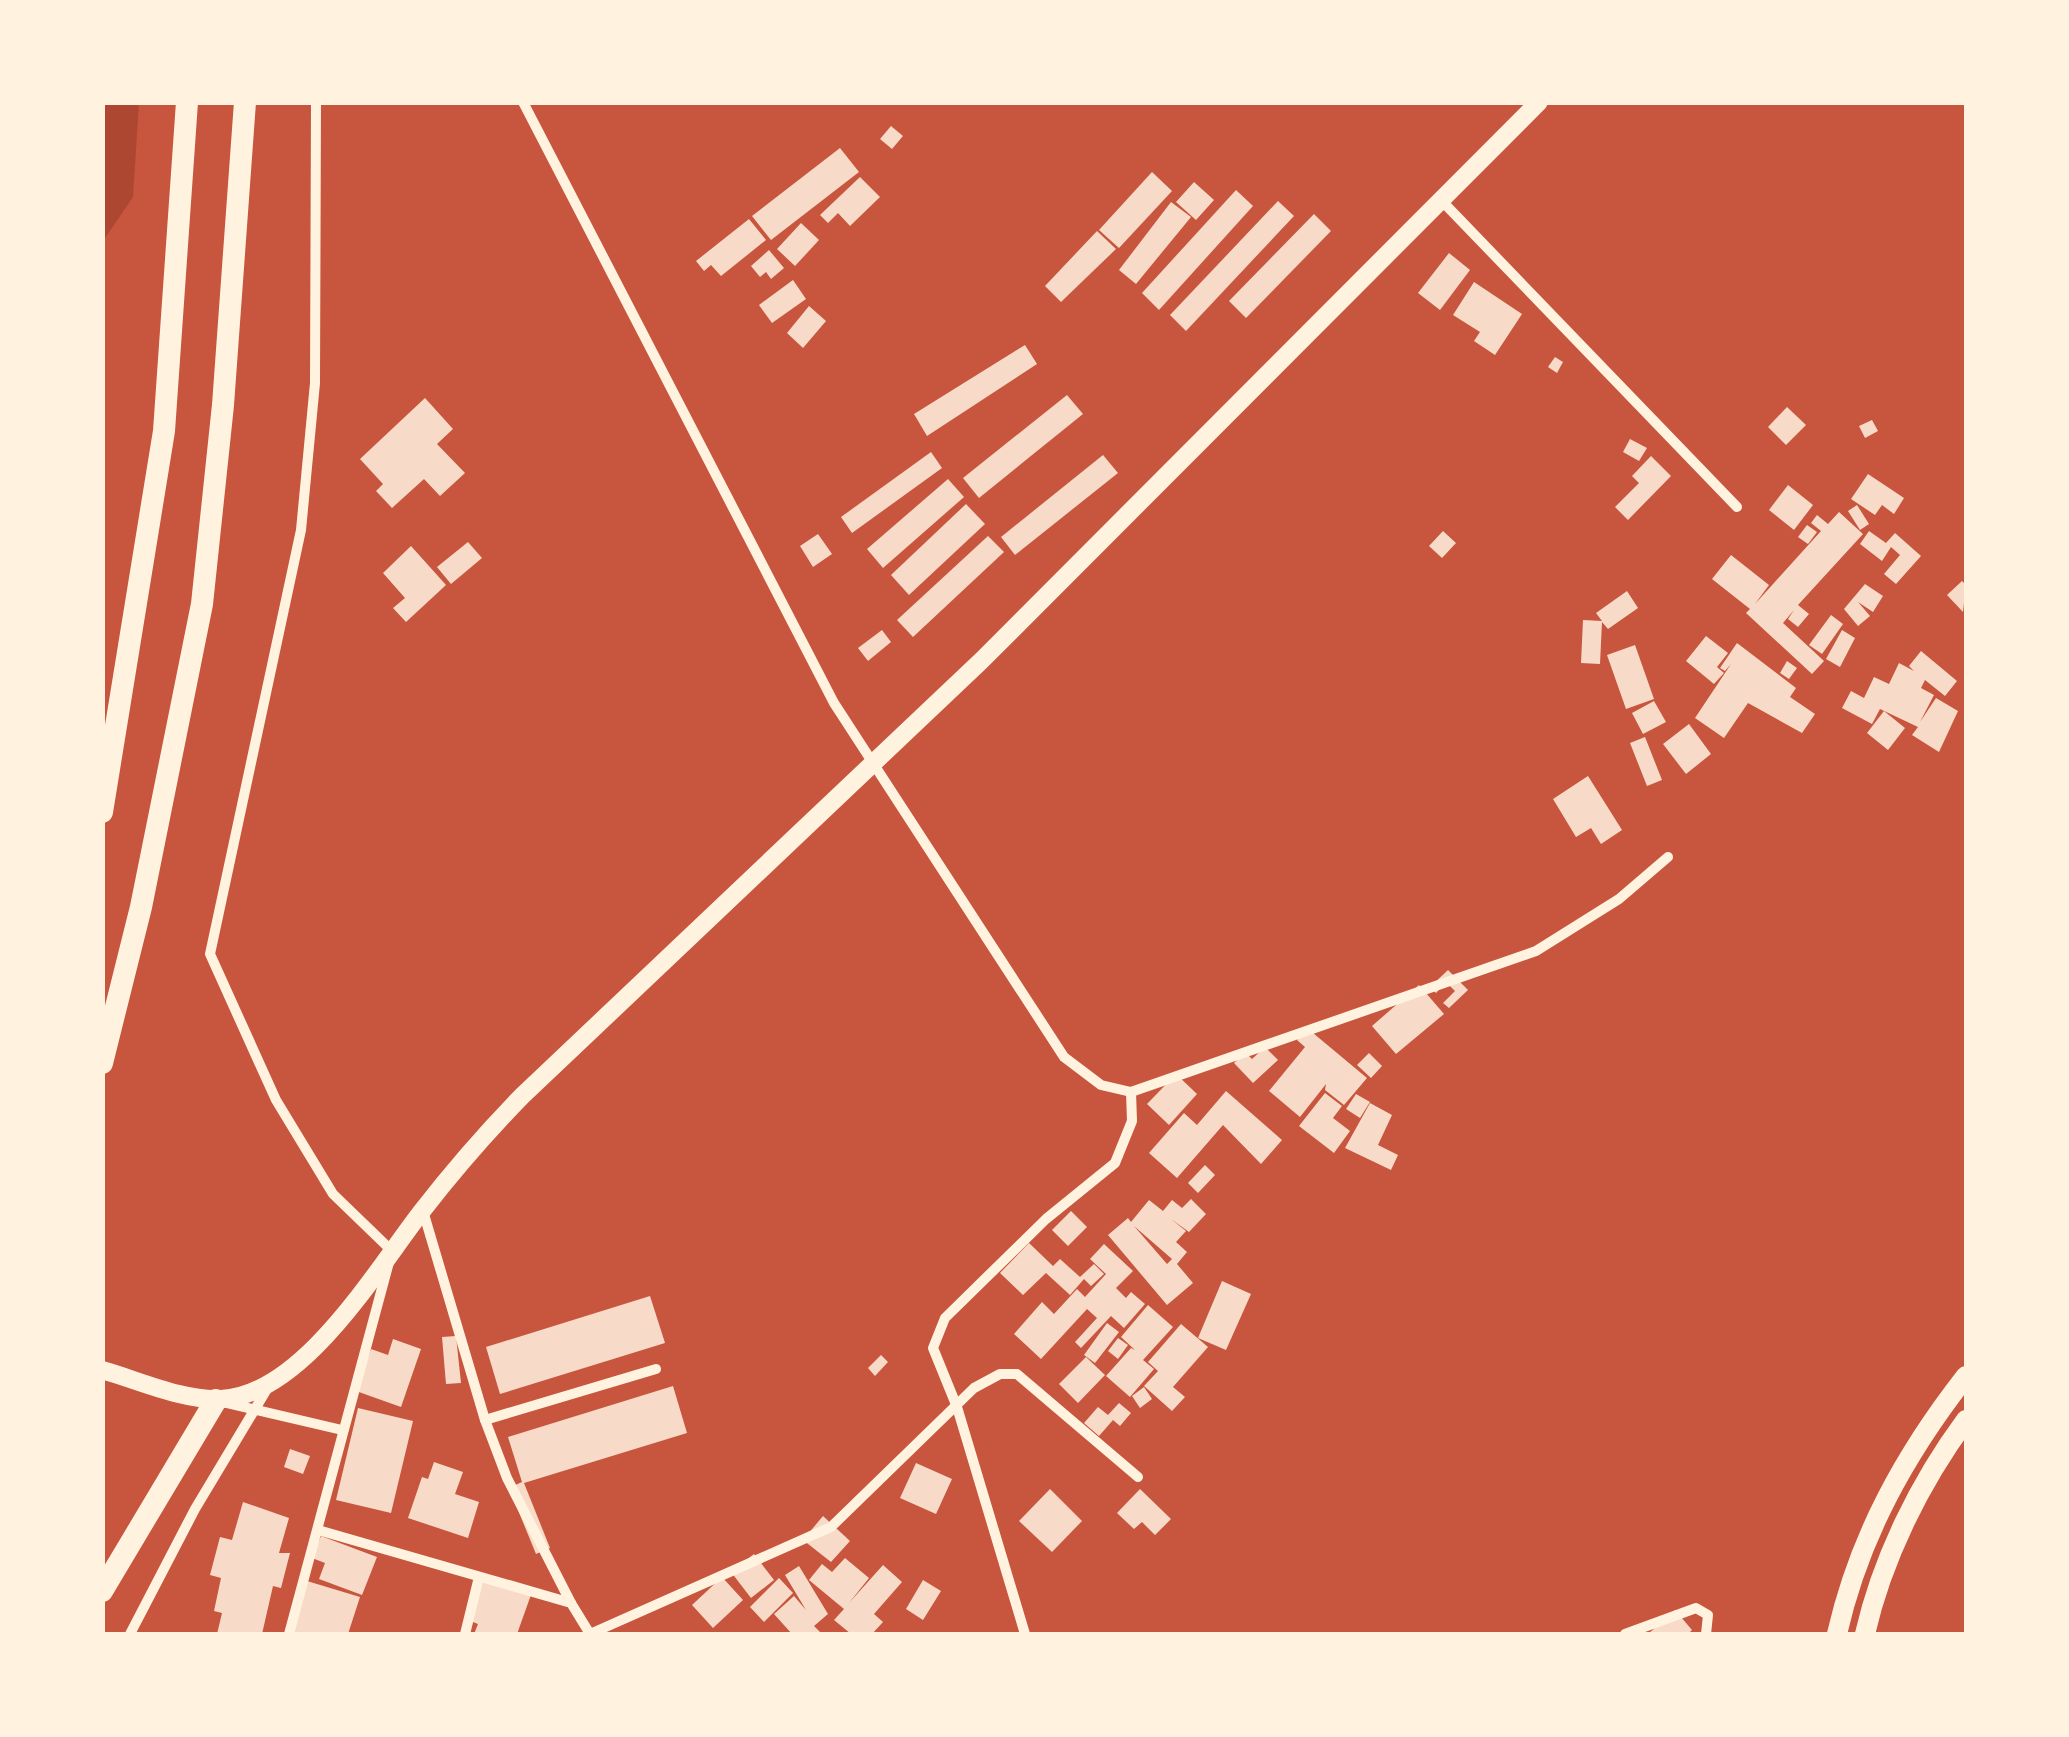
<svg xmlns="http://www.w3.org/2000/svg" width="2069" height="1737" viewBox="0 0 2069 1737" font-family="Overpass,sans-serif">
<style>
.green{fill:#ae4732}
.building{fill:#f7dbc8;fill-rule:evenodd}
.lines{fill:none;stroke-linecap:round;stroke-linejoin:round}
.minor{stroke:#fff3e0;stroke-width:10}
.secondary{stroke:#fff3e0;stroke-width:18}
.trunk{stroke:#fff3e0;stroke-width:20}
.motorway{stroke:#fff3e0;stroke-width:22}
</style>
<rect width="100%" height="100%" fill="#c8553d"/>
<path class="green" d="M103,102L139,103L133,197L103,241Z"/>
<g class="building">
<path d="M891,126L903,136L892,149L880,139Z"/>
<path d="M840,148L859,172L771,240L752,216Z"/>
<path d="M1152,172L1172,191L1119,248L1099,230Z"/>
<path d="M860,177L880,197L850,226L838,213L828,223L820,215Z"/>
<path d="M1194,182L1214,200L1196,220L1176,202Z"/>
<path d="M1236,190L1253,206L1159,310L1142,293Z"/>
<path d="M1278,201L1294,216L1186,331L1170,315Z"/>
<path d="M1171,202L1191,217L1136,284L1119,270Z"/>
<path d="M1314,214L1331,231L1246,318L1229,301Z"/>
<path d="M749,219L766,240L721,276L711,265L704,271L696,261Z"/>
<path d="M801,223L819,240L795,266L777,249Z"/>
<path d="M1097,231L1116,249L1061,302L1045,286Z"/>
<path d="M769,250L784,268L771,279L766,272L760,277L751,266Z"/>
<path d="M1449,253L1470,270L1440,310L1418,293Z"/>
<path d="M793,280L806,299L772,323L759,305Z"/>
<path d="M1474,282L1522,314L1495,355L1474,341L1480,332L1453,315Z"/>
<path d="M809,306L826,321L803,348L787,333Z"/>
<path d="M1025,345L1037,364L927,436L914,414Z"/>
<path d="M1555,357L1563,362L1557,373L1548,367Z"/>
<path d="M1067,395L1083,414L979,498L963,478Z"/>
<path d="M425,398L453,429L437,444L465,473L440,496L424,479L392,508L376,491L383,484L360,459Z"/>
<path d="M1787,407L1806,425L1786,445L1768,427Z"/>
<path d="M1872,420L1878,431L1865,438L1859,426Z"/>
<path d="M1630,439L1647,448L1639,461L1623,452Z"/>
<path d="M931,452L942,468L852,533L841,517Z"/>
<path d="M1103,455L1118,473L1015,555L1001,537Z"/>
<path d="M1651,456L1671,476L1628,520L1615,507L1639,483L1632,476Z"/>
<path d="M1868,474L1904,498L1894,514L1882,505L1875,515L1851,499Z"/>
<path d="M948,479L964,497L883,568L867,549Z"/>
<path d="M1788,485L1813,505L1794,530L1769,510Z"/>
<path d="M966,504L985,524L909,595L891,575Z"/>
<path d="M1857,505L1869,524L1860,530L1848,511Z"/>
<path d="M1839,512L1863,534L1798,605L1809,614L1798,627L1788,619L1794,610L1783,623L1824,661L1812,674L1746,613L1750,609L1712,579L1731,555L1769,585L1755,604L1821,531L1811,523L1817,515L1828,524Z"/>
<path d="M1807,525L1817,532L1808,544L1798,537Z"/>
<path d="M1443,531L1456,543L1442,558L1429,546Z"/>
<path d="M1869,531L1886,543L1895,533L1921,556L1896,584L1884,574L1900,555L1891,547L1882,561L1860,544Z"/>
<path d="M818,534L832,554L813,567L800,546Z"/>
<path d="M988,536L1004,552L913,637L897,620Z"/>
<path d="M468,542L482,558L451,584L437,567Z"/>
<path d="M411,546L446,585L406,622L393,608L405,598L383,573Z"/>
<path d="M1962,581L1966,585L1963,612L1947,595Z"/>
<path d="M1865,584L1883,596L1873,612L1858,602L1870,616L1858,626L1844,609Z"/>
<path d="M1627,591L1638,608L1608,629L1602,622L1600,664L1581,663L1583,620L1602,621L1596,613Z"/>
<path d="M1831,615L1843,624L1822,654L1809,645Z"/>
<path d="M882,630L891,642L868,661L858,648Z"/>
<path d="M1842,630L1855,638L1840,667L1826,659Z"/>
<path d="M1706,636L1728,653L1717,667L1724,673L1714,684L1686,661Z"/>
<path d="M1737,643L1796,688L1790,697L1815,714L1802,733L1748,703L1724,738L1695,718L1731,664L1725,671L1720,668Z"/>
<path d="M1635,645L1654,699L1626,709L1607,655Z"/>
<path d="M1921,651L1957,681L1945,696L1925,680L1921,688L1934,695L1920,722L1936,698L1958,711L1939,752L1912,735L1918,727L1880,709L1872,724L1842,708L1851,691L1864,698L1874,677L1889,684L1899,663L1914,671L1909,666Z"/>
<path d="M1787,661L1797,668L1789,679L1780,673Z"/>
<path d="M1654,701L1666,722L1643,734L1632,713Z"/>
<path d="M1884,711L1905,728L1888,750L1867,733Z"/>
<path d="M1689,724L1711,754L1686,774L1663,744Z"/>
<path d="M1645,737L1662,780L1647,786L1630,743Z"/>
<path d="M1588,776L1622,830L1601,844L1591,828L1576,837L1553,799Z"/>
<path d="M1448,970L1468,990L1449,1008L1443,1003L1455,991L1446,982L1436,993L1430,987Z"/>
<path d="M1419,985L1444,1014L1396,1054L1372,1026Z"/>
<path d="M1307,1028L1367,1078L1344,1105L1325,1090L1326,1084L1300,1117L1269,1091L1305,1047L1297,1040Z"/>
<path d="M1265,1047L1278,1060L1253,1083L1234,1063L1245,1052L1252,1059Z"/>
<path d="M1369,1053L1382,1066L1371,1078L1357,1065Z"/>
<path d="M1176,1074L1197,1094L1169,1125L1147,1104Z"/>
<path d="M1226,1091L1282,1140L1261,1164L1223,1125L1177,1178L1149,1153L1184,1113L1197,1125Z"/>
<path d="M1325,1093L1342,1106L1333,1118L1350,1131L1334,1153L1299,1126Z"/>
<path d="M1356,1094L1370,1102L1360,1118L1346,1109Z"/>
<path d="M1370,1103L1392,1115L1378,1145L1398,1155L1391,1170L1345,1148Z"/>
<path d="M1205,1165L1215,1175L1198,1193L1188,1183Z"/>
<path d="M1191,1199L1206,1214L1189,1232L1171,1219L1186,1231L1176,1242L1187,1252L1177,1264L1193,1283L1167,1305L1108,1235L1128,1218L1131,1222L1149,1200L1163,1211L1172,1200L1182,1208ZM1134,1226L1172,1259L1167,1264Z"/>
<path d="M1071,1211L1087,1227L1068,1246L1052,1230Z"/>
<path d="M1029,1243L1053,1266L1060,1259L1080,1277L1094,1264L1104,1274L1091,1286L1084,1279L1070,1295L1046,1273L1023,1295L1000,1273Z"/>
<path d="M1104,1244L1133,1271L1116,1288L1126,1298L1131,1292L1145,1304L1124,1328L1111,1316L1081,1348L1075,1342L1097,1318L1087,1309L1041,1359L1014,1334L1042,1302L1054,1314L1077,1289L1085,1297L1106,1274L1090,1259Z"/>
<path d="M1222,1281L1251,1294L1226,1350L1198,1338Z"/>
<path d="M650,1296L665,1343L500,1394L486,1347Z"/>
<path d="M1148,1305L1173,1327L1143,1360L1154,1369L1130,1397L1106,1376L1131,1348L1135,1350L1121,1337Z"/>
<path d="M1107,1323L1119,1332L1095,1363L1084,1355Z"/>
<path d="M1181,1324L1208,1347L1173,1387L1185,1397L1172,1411L1144,1386L1158,1371L1148,1362Z"/>
<path d="M456,1336L461,1383L446,1384L442,1337Z"/>
<path d="M1118,1338L1128,1345L1118,1359L1108,1351Z"/>
<path d="M393,1339L421,1349L401,1407L356,1391L371,1349L388,1355Z"/>
<path d="M881,1355L888,1362L875,1376L868,1368Z"/>
<path d="M1086,1357L1105,1375L1078,1403L1059,1384Z"/>
<path d="M673,1386L687,1433L524,1483L550,1548L536,1554L509,1488L522,1482L508,1437Z"/>
<path d="M1144,1387L1152,1399L1140,1408L1132,1396Z"/>
<path d="M1119,1403L1131,1413L1120,1426L1113,1420L1099,1436L1084,1423L1098,1407L1108,1415Z"/>
<path d="M358,1408L413,1421L391,1513L336,1500Z"/>
<path d="M290,1449L310,1456L303,1474L284,1467Z"/>
<path d="M434,1462L463,1472L455,1494L479,1502L468,1538L408,1518L422,1477L428,1479Z"/>
<path d="M916,1463L952,1479L936,1514L900,1498Z"/>
<path d="M1050,1489L1082,1521L1052,1552L1019,1521Z"/>
<path d="M1140,1489L1171,1519L1155,1535L1142,1522L1134,1529L1117,1513Z"/>
<path d="M243,1502L289,1518L279,1553H290L281,1588L273,1586L262,1634H217L222,1613L214,1611L221,1578L210,1575L220,1537L232,1540Z"/>
<path d="M823,1516L850,1541L831,1562L803,1540Z"/>
<path d="M321,1536L377,1557L362,1595L319,1579L325,1563L312,1558Z"/>
<path d="M754,1554L774,1580L751,1598L731,1572Z"/>
<path d="M845,1558L869,1578L849,1603L883,1565L902,1582L874,1614L883,1622L872,1634H851L834,1620L844,1609L809,1580L822,1564L832,1572Z"/>
<path d="M799,1566L828,1614L814,1626L822,1634H792L774,1614L794,1596L806,1610L785,1575Z"/>
<path d="M484,1574L532,1592L517,1634H474L478,1624L468,1620Z"/>
<path d="M722,1577L743,1600L713,1628L692,1605Z"/>
<path d="M779,1578L793,1593L764,1622L750,1607Z"/>
<path d="M923,1580L941,1591L923,1620L906,1609Z"/>
<path d="M307,1581L360,1597L348,1634H290Z"/>
<path d="M1675,1610L1692,1630L1688,1634H1648Z"/>
</g>
<g class="lines">
<g class="minor">
<path d="M523,102L834,703L1064,1057L1101,1085L1131,1092L1536,951L1619,899L1668,857"/>
<path d="M1441,200L1737,507"/>
<path d="M423,1211L485,1420L507,1478L571,1603"/>
<path d="M222,1402L342,1430"/>
<path d="M485,1420L656,1369"/>
<path d="M318,1530L571,1603L590,1634"/>
<path d="M130,1634L195,1509L270,1384"/>
<path d="M289,1634L392,1251L333,1194L276,1100L210,954L301,530L315,383L316,102"/>
<path d="M465,1634L479,1577"/>
<path d="M590,1634L831,1527L974,1388L1000,1374H1017L1138,1477"/>
<path d="M1025,1634L957,1407L933,1348L945,1318L1046,1219L1115,1163L1132,1121L1131,1092"/>
<path d="M1625,1634L1696,1608L1708,1615L1706,1634"/>
</g>
<path class="secondary" d="M102,1370C138,1380 183,1401 221,1399C303,1395 376,1270 422,1211C453,1171 486,1133 522,1096L982,660L1539,102"/>
<g class="trunk">
<path d="M1837,1634C1859,1537 1905,1454 1966,1376"/>
<path d="M1865,1634C1882,1559 1920,1482 1966,1420"/>
</g>
<g class="motorway">
<path d="M102,812L164,431L187,102"/>
<path d="M102,1063L141,907L202,604L223,405L245,102"/>
<path d="M102,1591L216,1400"/>
</g>
</g>
<rect width="2069" height="1737" fill="none" stroke="#fff3e0" stroke-width="210"/>
</svg>
